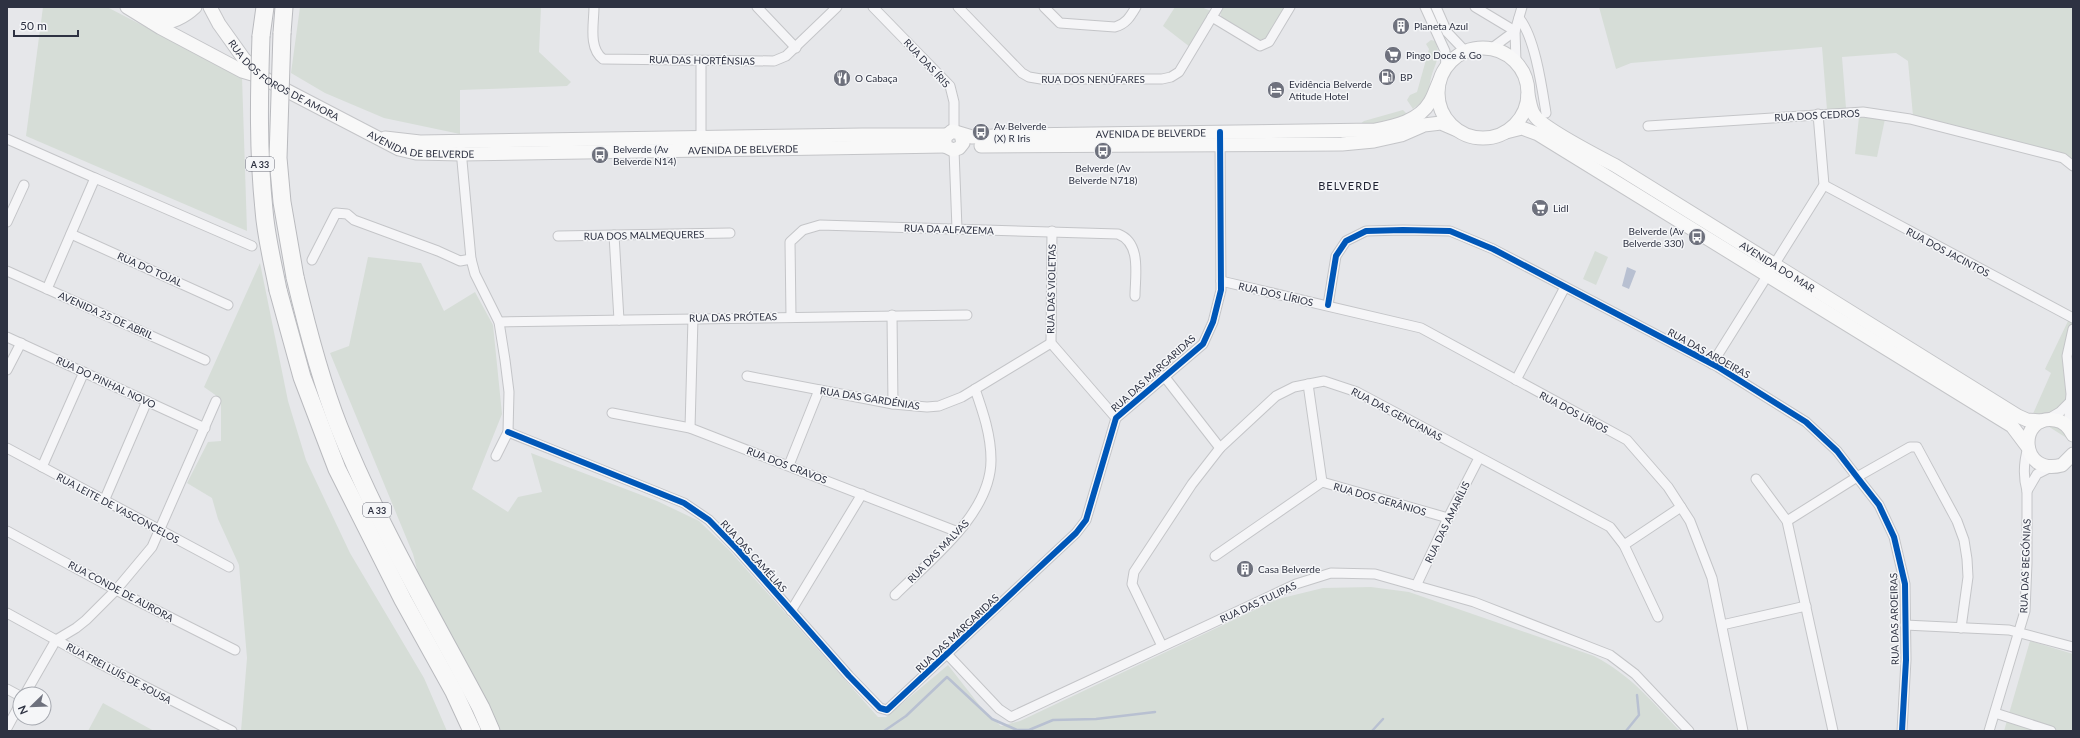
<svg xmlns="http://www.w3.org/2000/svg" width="2080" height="738" viewBox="0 0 2080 738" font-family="Lato,sans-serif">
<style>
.green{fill:#d6ddd7}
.water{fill:#b8c0d1}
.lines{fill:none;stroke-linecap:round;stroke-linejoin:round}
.stream{stroke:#b8c0d1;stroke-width:2.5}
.street-casing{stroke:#c4c5c8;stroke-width:11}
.secondary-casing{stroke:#c4c5c8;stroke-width:15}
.highway-casing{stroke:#b9babe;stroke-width:19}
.street{stroke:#f5f5f7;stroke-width:9}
.secondary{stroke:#f8f8f8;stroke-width:13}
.highway{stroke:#f8f8f8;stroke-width:17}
.highway-bridge-casing{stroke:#b9babe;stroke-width:19;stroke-linecap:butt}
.highway-bridge{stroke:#f8f8f8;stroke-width:17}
.cycleway-casing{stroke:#f5f6f8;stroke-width:8}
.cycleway{stroke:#0057b8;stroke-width:6}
.labels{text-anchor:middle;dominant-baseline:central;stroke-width:3;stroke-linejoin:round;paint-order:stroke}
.shield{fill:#f5f6f8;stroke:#6a6d79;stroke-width:1}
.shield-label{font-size:9px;font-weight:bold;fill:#2e3242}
.poi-label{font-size:10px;fill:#2e3242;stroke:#f5f6f8;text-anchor:start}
.street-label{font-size:10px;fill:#2e3242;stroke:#f5f6f8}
.neighbourhood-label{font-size:11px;letter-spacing:1px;fill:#202333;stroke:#f5f6f8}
</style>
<rect width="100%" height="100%" fill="#e6e7ea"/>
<g class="green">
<path d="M43,7H107L242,77L247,231L26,136Z"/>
<path d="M300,7H541L539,52L571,82L567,86L460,90V134L384,118L325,93L291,73Z"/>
<path d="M1175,7H1201L1211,11L1190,47L1163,26Z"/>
<path d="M1221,7H1285C1279,17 1271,41 1258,40L1222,18L1220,13Z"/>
<path d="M1599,7H2073V161L1913,116L1908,61L1896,53L1842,57L1846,108L1827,110L1822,47L1631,63L1616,69Z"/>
<path d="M1431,40L1435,41C1442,56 1435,63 1431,78C1429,84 1430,91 1426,97C1423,103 1417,105 1413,109L1407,100L1410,95L1417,92L1429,49L1426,44Z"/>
<path d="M1403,110L1408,115L1395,122L1359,125L1364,121Z"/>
<path d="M1859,117L1885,119L1877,157L1855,154Z"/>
<path d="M1595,251L1608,257L1596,285L1583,279Z"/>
<path d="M368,257L421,263L444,311L475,292L493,325L502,414L472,489L508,512L518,497L542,492L531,453L657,501L699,521L729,550L878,717H886L948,665L984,711L1001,726L1020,721L1278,599L1323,588L1371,587L1409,592L1594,656C1632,676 1651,701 1680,731H501L486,700L420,581L413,554L330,353L349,346Z"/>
<path d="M260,263L288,401L306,460L350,553L424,678L447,731H241L247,658L239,565L218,519L212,498L187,483L208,442L221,441V399L204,387Z"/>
<path d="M2069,319L2073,321V442L2032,416L2051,373L2045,369Z"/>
<path d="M2030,641L2073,654V731H2004Z"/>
<path d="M103,703L154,731H88Z"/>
</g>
<path class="water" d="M1627,267L1636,271L1629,289L1622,286Z"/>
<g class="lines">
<g class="stream">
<path d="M884,731L906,716L947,677L992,719L1017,730H1029L1053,720L1096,719L1155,712"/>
<path d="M1372,731L1383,719"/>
<path d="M1626,731L1639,715L1637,695"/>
</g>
<defs>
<g id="street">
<path d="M594,7C594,23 588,48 603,59L774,61L786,56L837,7"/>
<path d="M757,7L796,48"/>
<path d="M873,7L950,86L954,102V131"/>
<path d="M958,7L1022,73L1029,77L1041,79H1162L1171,77L1179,72L1218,7"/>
<path d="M1044,7L1060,23L1115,27C1126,24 1130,17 1136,7"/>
<path d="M1425,7L1445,51L1446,67"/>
<path d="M1436,7L1447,32L1465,51"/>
<path d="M1475,7L1515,31"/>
<path d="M1212,17L1260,46L1269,42L1290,7"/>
<path d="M1519,18C1535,37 1542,88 1546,113"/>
<path d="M1492,48L1515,31"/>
<path d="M1516,62L1515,31L1522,7"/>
<path d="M1648,126L1863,112L1910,119L2063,158L2073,166"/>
<path d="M7,139L95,178"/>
<path d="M701,142V61"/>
<path d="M461,150L471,259L475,274L499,322L505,360L509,392L508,432L496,456"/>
<path d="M954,150L957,229"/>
<path d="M1824,185L2073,318"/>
<path d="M7,222L24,185"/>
<path d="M1052,231L1051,343L1116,418"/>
<path d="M71,234L228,305"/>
<path d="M614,235L619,320"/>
<path d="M558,236L730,233"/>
<path d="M312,260L336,213L347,214L354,220L438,251L460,261L471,259"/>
<path d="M7,271L205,360"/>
<path d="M1221,281L1421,328L1627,440L1668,487L1690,521L1712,578L1743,731"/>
<path d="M47,289L95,178L252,246"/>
<path d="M1328,305L1336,256L1346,241L1366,231L1403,230L1450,231L1493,249L1718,367L1806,422L1837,451L1857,477L1879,505L1894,537L1905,584L1906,660L1902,731"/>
<path d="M892,315L893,404"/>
<path d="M791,316L790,242L803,230L820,225L1118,234C1142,243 1135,276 1135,296"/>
<path d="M499,322L967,315"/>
<path d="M7,337L205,428"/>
<path d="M1712,364L1824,185L1818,114"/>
<path d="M7,370L21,343"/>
<path d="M747,376L893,404L927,407L939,406L962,397L1051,343"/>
<path d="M1164,376L1220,448"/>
<path d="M1516,380L1565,287"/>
<path d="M1308,384L1322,482"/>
<path d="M612,413L690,428L958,532"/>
<path d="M2048,419L2060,412L2070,402"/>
<path d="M690,428L693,318"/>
<path d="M508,432L684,503L709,520L738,550L849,676L880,708L887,710L1076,533L1086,520L1116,418L1203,344L1213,322L1221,290L1220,140"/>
<path d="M2072,432L2069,416L2071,394L2067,356L2073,329"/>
<path d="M2028,447C2024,461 2023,477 2027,491L2037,474L2051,467"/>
<path d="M7,448L229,567"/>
<path d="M789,465L819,390"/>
<path d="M42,467L84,372"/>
<path d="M1756,479L1787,521L1833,731"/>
<path d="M104,501L147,401"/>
<path d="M1787,521L1857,477L1910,447H1917L1957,521L1964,540L1967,559L1968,577L1961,628"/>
<path d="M7,531L116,590L235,650"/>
<path d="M1624,545L1681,507"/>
<path d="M1215,556L1322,482L1448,518"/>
<path d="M1416,586L1448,518L1479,458"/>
<path d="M895,595C930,560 991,514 991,460C991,435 983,412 975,389"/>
<path d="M791,611L862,494"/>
<path d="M7,613L87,657L232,731"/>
<path d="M1722,625L1806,606"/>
<path d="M1905,625L2009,630L2073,647"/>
<path d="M1162,646L1132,584L1134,572L1192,484L1220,448L1276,396L1294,387L1324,381L1357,392L1610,527L1624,545L1658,617"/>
<path d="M948,655L999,709L1011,717L1296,584L1331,573L1375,574L1474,602L1610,655L1635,674L1689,731"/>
<path d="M7,689L20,696"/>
<path d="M25,694L56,640L76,628L86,620L116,590L152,547L216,401"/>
<path d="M1995,713L2051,731"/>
<path d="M7,728L20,704"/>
<path d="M1989,731L2025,611L2027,563V491"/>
</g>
<g id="secondary">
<path d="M127,7L161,28L242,71L262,77"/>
<path id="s1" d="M210,7L219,24L244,59L264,78L276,85L399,149L416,153L461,154L945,146"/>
<path d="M134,9L163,12L179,7"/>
<path d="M152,22C169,25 182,19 195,7"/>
<circle cx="1483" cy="93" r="45"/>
<path id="s2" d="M1528,95C1530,102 1530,110 1535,116C1544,129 1599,157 1616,166L2018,416L2027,420L2041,421"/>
<path d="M1506,132L1522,128L1538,134L2012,426L2027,446"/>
<path id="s3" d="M961,135L963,143L959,148L953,150L945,146V137L952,131L972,137L1020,135L1375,130C1395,126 1419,121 1430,102C1434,96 1436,88 1439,82"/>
<path d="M385,138L420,142L863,135H946"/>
<path d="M981,146L1342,144L1374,141L1401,135L1424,125L1441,123L1455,129"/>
<path d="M2073,435C2069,427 2063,421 2055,420C2017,414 2019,477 2062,465L2073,454"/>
</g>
<g id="highway">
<path d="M282,33L284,7"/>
<path d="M261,36L265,7"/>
<path d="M295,277C307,328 320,379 339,427C378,525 432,616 481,708L491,731"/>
<path d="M278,290L302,377L337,469L403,600L454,692L472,731"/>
</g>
</defs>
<use href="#street" class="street-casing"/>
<use href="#secondary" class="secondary-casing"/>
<use href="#highway" class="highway-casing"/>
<use href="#street" class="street"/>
<use href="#secondary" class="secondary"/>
<use href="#highway" class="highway"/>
<defs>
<g id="highway-bridge">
<path d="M282,33L278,158L282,202L295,277"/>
<path d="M261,36C259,94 258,152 264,210C266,237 273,264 278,290"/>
</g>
</defs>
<use href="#highway-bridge" class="highway-bridge-casing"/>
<use href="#highway-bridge" class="highway-bridge"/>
<defs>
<g id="cycleway">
<path d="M1328,305L1336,256L1346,241L1366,231L1403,230L1450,231L1493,249L1718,367L1806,422L1837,451L1857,477L1879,505L1894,537L1905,584L1906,660L1902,731"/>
<path d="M508,432L684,503L709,520L738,550L849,676L880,708L887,710L1076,533L1086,520L1116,418L1203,344L1213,322L1221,290L1220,132"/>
</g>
</defs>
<use href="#cycleway" class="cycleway-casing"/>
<use href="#cycleway" class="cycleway"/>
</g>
<defs>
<symbol id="building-disc" viewBox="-11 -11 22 22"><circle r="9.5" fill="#6e717d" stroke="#f5f6f8"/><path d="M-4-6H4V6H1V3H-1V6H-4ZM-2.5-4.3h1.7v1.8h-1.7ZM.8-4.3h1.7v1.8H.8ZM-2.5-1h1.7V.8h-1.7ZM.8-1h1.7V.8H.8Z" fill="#fff"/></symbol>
<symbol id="supermarket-disc" viewBox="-11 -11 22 22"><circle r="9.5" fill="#6e717d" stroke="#f5f6f8"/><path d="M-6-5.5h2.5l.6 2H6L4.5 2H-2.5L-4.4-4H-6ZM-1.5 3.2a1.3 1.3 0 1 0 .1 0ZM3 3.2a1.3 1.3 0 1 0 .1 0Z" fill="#fff"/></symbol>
<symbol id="fuel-disc" viewBox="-11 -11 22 22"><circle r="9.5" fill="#6e717d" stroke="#f5f6f8"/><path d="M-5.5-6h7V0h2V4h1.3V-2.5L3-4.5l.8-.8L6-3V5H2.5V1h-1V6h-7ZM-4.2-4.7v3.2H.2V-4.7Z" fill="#fff"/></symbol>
<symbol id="restaurant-disc" viewBox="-11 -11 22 22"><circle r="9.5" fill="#6e717d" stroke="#f5f6f8"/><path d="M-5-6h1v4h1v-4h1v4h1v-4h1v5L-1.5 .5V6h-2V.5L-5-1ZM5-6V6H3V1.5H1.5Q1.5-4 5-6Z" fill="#fff"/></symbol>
<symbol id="hotel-disc" viewBox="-11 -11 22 22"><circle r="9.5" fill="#6e717d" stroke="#f5f6f8"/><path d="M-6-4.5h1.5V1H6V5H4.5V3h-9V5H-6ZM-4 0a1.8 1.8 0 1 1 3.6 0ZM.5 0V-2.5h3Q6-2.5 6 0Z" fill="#fff"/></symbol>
<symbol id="bus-disc" viewBox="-11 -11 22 22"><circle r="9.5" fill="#6e717d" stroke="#f5f6f8"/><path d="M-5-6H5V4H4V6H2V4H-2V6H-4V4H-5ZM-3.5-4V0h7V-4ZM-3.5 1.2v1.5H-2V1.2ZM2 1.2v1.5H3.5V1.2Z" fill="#fff"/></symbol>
</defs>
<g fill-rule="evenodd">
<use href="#building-disc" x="1391" y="16" width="20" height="20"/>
<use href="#supermarket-disc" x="1383" y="45" width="20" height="20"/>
<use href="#fuel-disc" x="1377" y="67" width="20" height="20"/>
<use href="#restaurant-disc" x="832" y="68" width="20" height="20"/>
<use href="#hotel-disc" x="1266" y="80" width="20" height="20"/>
<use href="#bus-disc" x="971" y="122" width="20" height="20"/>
<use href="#bus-disc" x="1093" y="141" width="20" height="20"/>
<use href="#bus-disc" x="590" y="145" width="20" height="20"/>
<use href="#supermarket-disc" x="1530" y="198" width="20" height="20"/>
<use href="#bus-disc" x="1687" y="227" width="20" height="20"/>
<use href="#building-disc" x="1235" y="559" width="20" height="20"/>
</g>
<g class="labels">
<g class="shield">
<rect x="246" y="157" width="28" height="14" rx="3"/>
<rect x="363" y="503" width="28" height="14" rx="3"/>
</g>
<g class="shield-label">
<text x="260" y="164">A 33</text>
<text x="377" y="510">A 33</text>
</g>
<g class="poi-label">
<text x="1414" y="26">Planeta Azul</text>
<text x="1406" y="55">Pingo Doce &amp; Go</text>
<text x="1400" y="77">BP</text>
<text x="855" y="78">O Cabaça</text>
<text x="1289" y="84">Evidência Belverde<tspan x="1289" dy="12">Atitude Hotel</tspan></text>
<text x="994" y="126">Av Belverde<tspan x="994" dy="12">(X) R Iris</tspan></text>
<text x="613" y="149">Belverde (Av<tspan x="613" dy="12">Belverde N14)</tspan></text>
<text x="1103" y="168" text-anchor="middle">Belverde (Av<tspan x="1103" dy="12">Belverde N718)</tspan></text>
<text x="1553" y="208">Lidl</text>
<text x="1684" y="231" text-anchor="end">Belverde (Av<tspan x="1684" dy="12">Belverde 330)</tspan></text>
<text x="1258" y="569">Casa Belverde</text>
</g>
<g class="street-label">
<text transform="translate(702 60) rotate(1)">RUA DAS HORTÊNSIAS</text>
<text transform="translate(927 63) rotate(47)">RUA DAS ÍRIS</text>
<text stroke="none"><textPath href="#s1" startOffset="107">RUA DOS FOROS DE AMORA</textPath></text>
<text x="1093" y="79">RUA DOS NENÚFARES</text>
<text transform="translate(1817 115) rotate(-3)">RUA DOS CEDROS</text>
<text stroke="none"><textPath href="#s3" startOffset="248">AVENIDA DE BELVERDE</textPath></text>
<text stroke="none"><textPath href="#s1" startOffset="263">AVENIDA DE BELVERDE</textPath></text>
<text stroke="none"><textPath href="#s1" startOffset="587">AVENIDA DE BELVERDE</textPath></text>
<text transform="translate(949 229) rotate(2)">RUA DA ALFAZEMA</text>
<text transform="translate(644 235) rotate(-1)">RUA DOS MALMEQUERES</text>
<text transform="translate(1948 252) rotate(28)">RUA DOS JACINTOS</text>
<text stroke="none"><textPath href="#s2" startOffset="308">AVENIDA DO MAR</textPath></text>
<text transform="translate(150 269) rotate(24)">RUA DO TOJAL</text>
<text transform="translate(1051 289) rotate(-89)">RUA DAS VIOLETAS</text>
<text transform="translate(1276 294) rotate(13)">RUA DOS LÍRIOS</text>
<text transform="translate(106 315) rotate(24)">AVENIDA 25 DE ABRIL</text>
<text transform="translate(733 317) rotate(-1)">RUA DAS PRÓTEAS</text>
<text transform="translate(1709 353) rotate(29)">RUA DAS AROEIRAS</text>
<text transform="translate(1153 373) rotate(-42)">RUA DAS MARGARIDAS</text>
<text transform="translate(106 382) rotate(25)">RUA DO PINHAL NOVO</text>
<text transform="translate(870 398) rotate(9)">RUA DAS GARDÉNIAS</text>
<text transform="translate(1574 412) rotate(28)">RUA DOS LÍRIOS</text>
<text transform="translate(1397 414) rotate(28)">RUA DAS GENCIANAS</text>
<text transform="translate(787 465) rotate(21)">RUA DOS CRAVOS</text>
<text transform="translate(1380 499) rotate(16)">RUA DOS GERÂNIOS</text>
<text transform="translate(118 508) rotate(28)">RUA LEITE DE VASCONCELOS</text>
<text transform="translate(1447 522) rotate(-64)">RUA DAS AMARÍLIS</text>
<text transform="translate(938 551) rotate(-46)">RUA DAS MALVAS</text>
<text transform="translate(754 556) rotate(48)">RUA DAS CAMÉLIAS</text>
<text transform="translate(2025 566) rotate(-88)">RUA DAS BEGÓNIAS</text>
<text transform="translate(121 591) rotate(28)">RUA CONDE DE AURORA</text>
<text transform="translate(1258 602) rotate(-25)">RUA DAS TULIPAS</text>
<text transform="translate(1894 619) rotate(-91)">RUA DAS AROEIRAS</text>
<text transform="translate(957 633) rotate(-43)">RUA DAS MARGARIDAS</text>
<text transform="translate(119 673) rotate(28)">RUA FREI LUÍS DE SOUSA</text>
</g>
<g class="neighbourhood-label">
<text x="1349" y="185">BELVERDE</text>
</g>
</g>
<rect width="2080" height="738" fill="none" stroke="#2e3242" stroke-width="16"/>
<g transform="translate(32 706) rotate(247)"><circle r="19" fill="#f5f6f8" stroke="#a5a8af"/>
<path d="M0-3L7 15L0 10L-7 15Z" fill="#6e717d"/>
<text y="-6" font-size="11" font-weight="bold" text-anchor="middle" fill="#2e3242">N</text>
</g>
<path d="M14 30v6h64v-6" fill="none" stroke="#2e3242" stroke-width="2"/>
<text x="20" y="30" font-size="12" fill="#2e3242" stroke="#f5f6f8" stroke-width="3" paint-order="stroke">50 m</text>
</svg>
